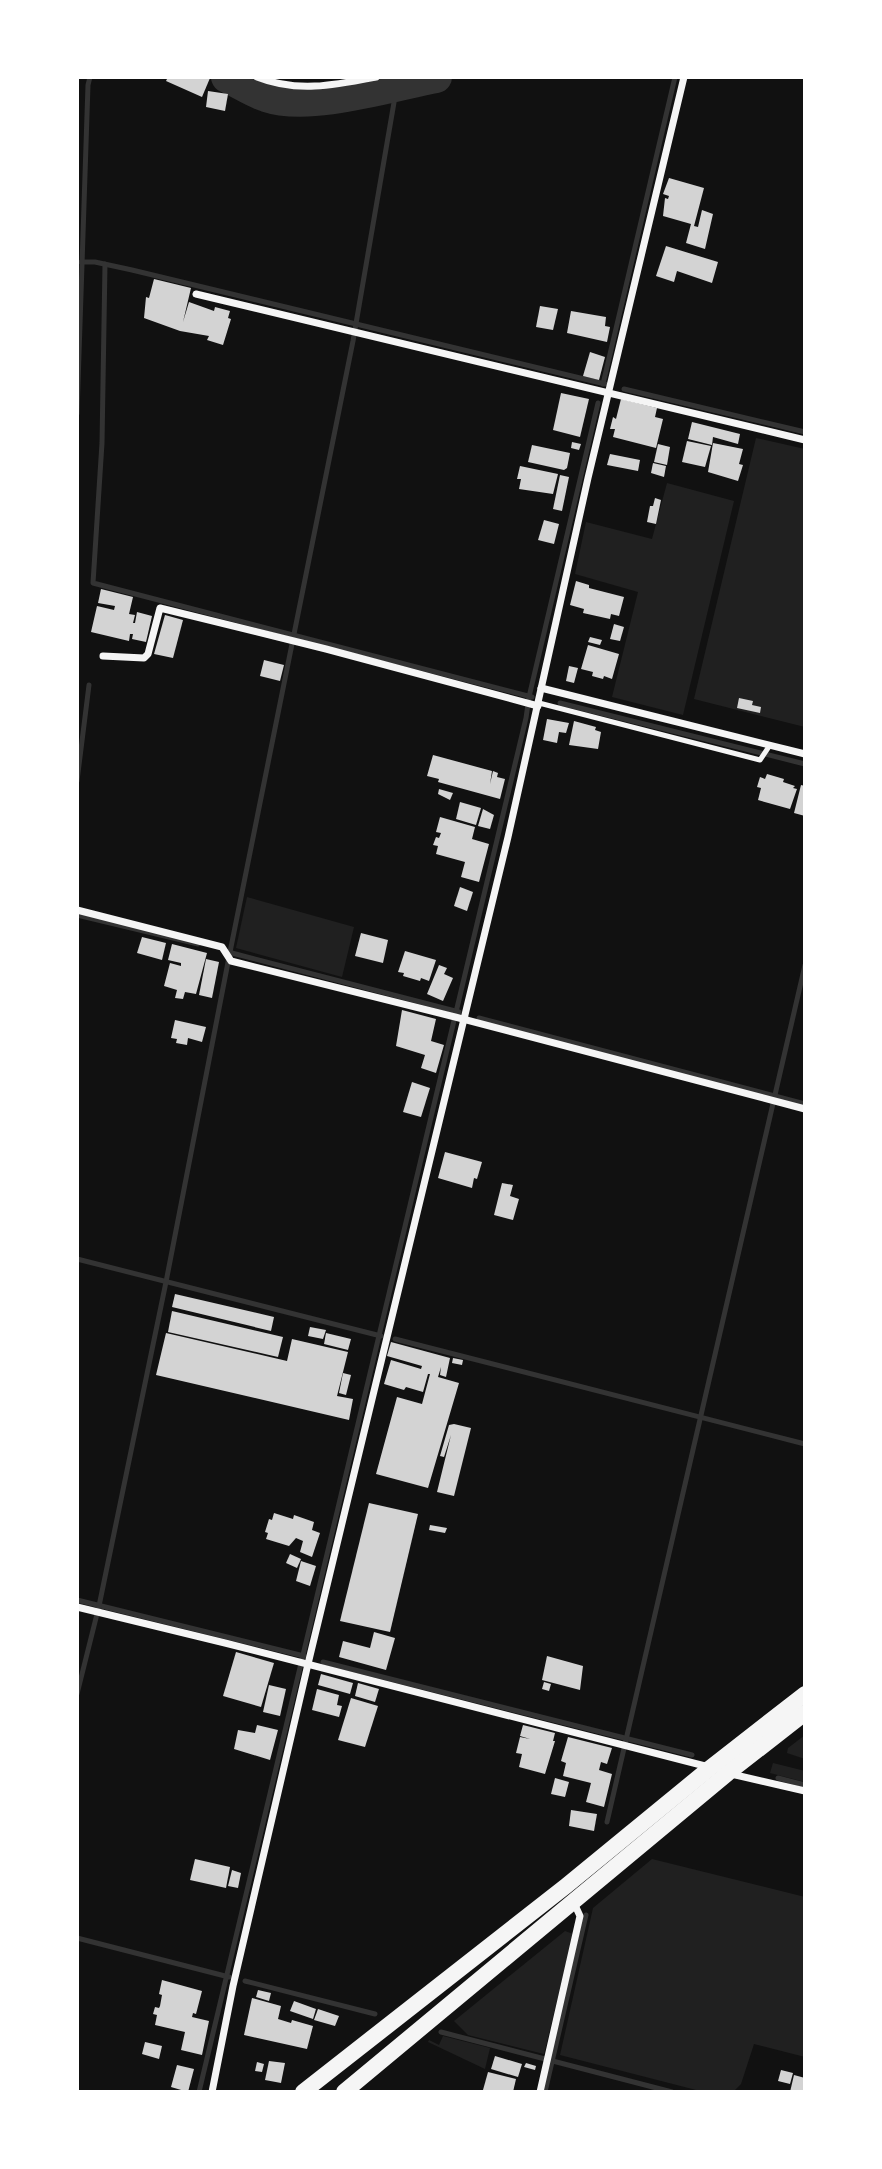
<svg xmlns="http://www.w3.org/2000/svg" width="882" height="2169" viewBox="0 0 882 2169" font-family="'Open Sans',sans-serif">
<style>
.green{fill:#202020}
.lines{fill:none;stroke-linecap:round;stroke-linejoin:round}
.stream{stroke:#333;stroke-width:5}
.river{stroke:#333;stroke-width:32}
.building{fill:#d3d3d3}
.service{stroke:#f5f5f5;stroke-width:5}
.minor{stroke:#f5f5f5;stroke-width:7}
.primary{stroke:#f5f5f5;stroke-width:16}
</style>
<rect width="100%" height="100%" fill="#111"/>
<g class="green">
<path d="M756,438L805,449V727L694,699Z"/>
<path d="M667,483L734,501L683,715L612,697L638,592L575,574L586,522L652,539Z"/>
<path d="M247,897L354,927L342,977L236,948Z"/>
<path d="M805,1735V1759L787,1753L788,1748Z"/>
<path d="M773,1763L805,1771V1782L770,1773Z"/>
<path d="M652,1859L805,1897V2057L754,2044L741,2084L733,2092H704L560,2055L593,1908Z"/>
<path d="M565,1931L573,1934L544,2054L468,2035L454,2021Z"/>
<path d="M443,2036L490,2048L485,2069L428,2042L429,2040L439,2045Z"/>
</g>
<g class="lines">
<g class="stream">
<path d="M81,262H95L132,270L605,384"/>
<path d="M105,264L102,443L93,583L532,697"/>
<path d="M603,384L675,77"/>
<path d="M624,389L805,432"/>
<path d="M77,414L88,85L90,77"/>
<path d="M560,703L805,764"/>
<path d="M77,781L89,685"/>
<path d="M77,915L198,944"/>
<path d="M228,952L459,1012"/>
<path d="M479,1018L805,1104"/>
<path d="M77,1259L381,1336"/>
<path d="M395,1339L805,1444"/>
<path d="M77,1600L304,1656"/>
<path d="M323,1662L692,1755"/>
<path d="M77,1694L99,1606L166,1282L230,952L353,341L397,85"/>
<path d="M778,1778L805,1785"/>
<path d="M607,1822L805,965"/>
<path d="M77,1938L229,1977"/>
<path d="M245,1981L375,2014"/>
<path d="M441,2032L672,2092"/>
<path d="M199,2092L526,718L529,697L598,403"/>
<path d="M545,2092L586,1915"/>
</g>
<path class="river" d="M227,77C240,83 253,92 266,96C310,111 390,86 436,77"/>
</g>
<g class="building">
<path d="M168,77H208L210,78L202,97L166,81Z"/>
<path d="M208,91L228,94L225,111L206,107Z"/>
<path d="M669,178L704,188L694,226L698,227L702,210L713,214L705,249L686,243L691,224L663,216L665,198L668,199L669,196L663,194Z"/>
<path d="M666,246L718,262L712,283L677,271L674,282L656,276Z"/>
<path d="M154,279L191,288L183,322L189,302L214,311L215,307L230,311L228,318L231,319L223,345L207,340L209,336L180,331L144,318L146,297L149,298Z"/>
<path d="M540,306L558,309L553,330L536,327Z"/>
<path d="M571,311L606,317L605,326L610,327L607,342L567,333Z"/>
<path d="M590,352L605,357L599,380L583,376Z"/>
<path d="M561,393L589,399L580,437L553,430Z"/>
<path d="M621,399L657,408L655,417L663,419L656,448L613,437L615,429H610L613,417L616,419Z"/>
<path d="M692,422L740,434L738,444L713,437L712,445L688,439Z"/>
<path d="M687,441L711,446L705,467L682,462Z"/>
<path d="M572,442L581,444L579,450L571,448Z"/>
<path d="M713,443L743,449L739,464L743,465L738,481L708,472Z"/>
<path d="M658,444L670,447L667,465L654,462Z"/>
<path d="M532,445L570,453L567,468L564,470L528,462Z"/>
<path d="M610,454L640,460L638,471L607,465Z"/>
<path d="M653,463L666,466L664,477L651,473Z"/>
<path d="M520,466L558,474L553,494L519,489L521,479H517Z"/>
<path d="M560,475L569,477L562,511L553,509Z"/>
<path d="M655,498L661,500L656,524L647,522L650,506H653Z"/>
<path d="M544,520L559,524L554,544L538,540Z"/>
<path d="M576,581L589,585V588L624,597L619,616L611,614L610,619L583,613L584,609L570,605Z"/>
<path d="M101,589L133,597L129,614L135,615L133,623H135L137,612L152,616L146,642L132,639L133,634H130L129,641L91,632L97,606L114,610L115,606L98,603Z"/>
<path d="M165,615L183,620L173,658L154,654Z"/>
<path d="M614,624L624,627L620,641L610,639Z"/>
<path d="M590,637L602,640L600,645L588,642Z"/>
<path d="M588,645L619,654L612,679L604,676L603,679L592,676L593,672L581,669Z"/>
<path d="M264,660L284,665L280,681L260,676Z"/>
<path d="M569,666L578,668L574,683L566,681Z"/>
<path d="M739,698L753,701L752,705L761,707L760,713L737,708Z"/>
<path d="M547,719L569,723L566,733L559,732L557,743L543,740Z"/>
<path d="M574,721L596,727L595,730L601,732L598,749L569,745Z"/>
<path d="M433,755L492,771L490,784L493,771L498,773L497,777L505,779L500,799L438,782L439,779L427,776Z"/>
<path d="M767,774L784,779L783,782L795,786L793,788L797,789L790,809L758,800L761,788L757,787L760,777L765,779Z"/>
<path d="M801,785L805,786V816L794,813Z"/>
<path d="M439,789L453,793L450,800L438,794Z"/>
<path d="M460,802L481,808L476,825L456,819Z"/>
<path d="M483,809L494,815L490,829L478,826Z"/>
<path d="M440,817L475,827L472,839L489,844L479,882L461,877L465,862L436,854L438,846L433,845L436,837L439,838L441,833L436,832Z"/>
<path d="M460,887L473,892L467,911L454,906Z"/>
<path d="M361,933L388,940L383,963L355,956Z"/>
<path d="M142,937L166,943L162,960L137,953Z"/>
<path d="M172,944L207,953L196,994L185,992L183,999L175,998L177,990L164,986L170,963L181,966V963L168,960Z"/>
<path d="M405,951L436,960L429,981L421,978L420,981L403,976L404,973L398,972Z"/>
<path d="M206,959L219,962L212,998L199,995Z"/>
<path d="M439,965L447,968L444,974L453,978L443,1001L427,994Z"/>
<path d="M402,1010L436,1019L431,1041L444,1045L436,1073L421,1068L425,1055L396,1046Z"/>
<path d="M175,1020L206,1027L202,1042L188,1038L187,1045L176,1043L177,1039L171,1038Z"/>
<path d="M412,1082L430,1088L421,1117L403,1112Z"/>
<path d="M445,1152L482,1162L477,1179L474,1178L472,1188L438,1178Z"/>
<path d="M502,1183L513,1185L510,1196L519,1199L513,1220L494,1215Z"/>
<path d="M175,1294L274,1317L271,1331L172,1307Z"/>
<path d="M172,1311L283,1337L278,1357L168,1332Z"/>
<path d="M310,1327L326,1330L323,1339L308,1336Z"/>
<path d="M166,1333L287,1361L292,1339L348,1352L337,1396L353,1399L349,1420L156,1375Z"/>
<path d="M326,1333L351,1339L348,1350L324,1344Z"/>
<path d="M391,1342L450,1358L446,1377L440,1375L441,1367L438,1377L459,1383L428,1488L376,1474L397,1397L422,1404L430,1374H428L423,1392L406,1387L404,1390L384,1384L391,1360L421,1369L422,1366L387,1356Z"/>
<path d="M453,1358L463,1360L462,1365L452,1363Z"/>
<path d="M343,1373L351,1375L346,1395L339,1393Z"/>
<path d="M454,1424L471,1428L454,1496L437,1492L451,1435L444,1457L440,1456L449,1425Z"/>
<path d="M369,1503L418,1514L390,1632L340,1621Z"/>
<path d="M274,1513L293,1519L294,1515L314,1522L312,1530L320,1533L312,1557L300,1552L303,1541L296,1538L289,1546L266,1539L268,1533L265,1532L269,1519L272,1520Z"/>
<path d="M430,1525L447,1528L445,1533L429,1530Z"/>
<path d="M290,1554L301,1559L297,1568L286,1563Z"/>
<path d="M301,1561L316,1566L310,1586L296,1581Z"/>
<path d="M374,1632L395,1638L386,1670L339,1657L343,1641L370,1648Z"/>
<path d="M236,1652L274,1663L261,1707L223,1696Z"/>
<path d="M547,1656L583,1666L580,1690L542,1680Z"/>
<path d="M321,1674L353,1683L350,1694L318,1685Z"/>
<path d="M544,1682L551,1684L549,1691L542,1689Z"/>
<path d="M358,1683L379,1689L375,1702L355,1696Z"/>
<path d="M269,1685L286,1689L280,1716L263,1712Z"/>
<path d="M317,1689L339,1695L337,1705L342,1706L339,1717L312,1710Z"/>
<path d="M351,1698L378,1706L365,1747L338,1740Z"/>
<path d="M257,1725L278,1730L270,1760L234,1749L238,1730L255,1733Z"/>
<path d="M523,1725L555,1733L553,1741H555L545,1774L519,1767L522,1754L516,1753L520,1737L530,1739L520,1736Z"/>
<path d="M568,1737L612,1748L607,1764L601,1762L599,1770L612,1774L604,1807L586,1802L591,1783L563,1776L566,1763L561,1761Z"/>
<path d="M555,1778L569,1782L565,1797L551,1794Z"/>
<path d="M571,1810L597,1814L594,1831L569,1826Z"/>
<path d="M195,1859L230,1867L226,1888L190,1880Z"/>
<path d="M232,1870L241,1873L238,1888L228,1886Z"/>
<path d="M162,1980L202,1991L196,2014L193,2013L192,2017L209,2021L202,2055L181,2050L185,2032L155,2025L157,2015L153,2014L155,2007L159,2008L160,2006L162,1995L159,1994Z"/>
<path d="M258,1990L271,1993L269,2001L256,1997Z"/>
<path d="M252,1998L281,2006L278,2019L291,2023L292,2020L313,2026L307,2049L244,2035Z"/>
<path d="M294,2001L316,2009L313,2019L290,2011Z"/>
<path d="M318,2009L339,2016L335,2026L314,2020Z"/>
<path d="M145,2042L162,2046L159,2059L142,2054Z"/>
<path d="M495,2056L522,2064L518,2077L491,2069Z"/>
<path d="M269,2061L285,2063L281,2083L265,2080Z"/>
<path d="M257,2062L264,2064L262,2072L255,2071Z"/>
<path d="M526,2063L536,2066L535,2070L524,2067Z"/>
<path d="M177,2065L194,2069L188,2092L171,2087Z"/>
<path d="M781,2070L793,2073L790,2084L778,2081Z"/>
<path d="M488,2072L516,2079L513,2092L483,2090Z"/>
<path d="M794,2075L805,2078V2092H790Z"/>
</g>
<g class="lines">
<path class="service" d="M539,703L760,760L770,745"/>
<g class="minor">
<path d="M257,77C297,93 335,85 376,77"/>
<path d="M196,294L805,440"/>
<path d="M103,656L144,658L148,654L160,608L326,649L538,706"/>
<path d="M541,688L805,754"/>
<path d="M77,910L222,947L231,961L463,1019L805,1109"/>
<path d="M77,1607L225,1643L709,1767"/>
<path d="M731,1774L805,1791"/>
<path d="M212,2092L233,1986L308,1664L508,837L588,478L684,77"/>
<path d="M540,2092L580,1916L574,1903"/>
</g>
<g class="primary">
<path d="M303,2092L566,1886L710,1768L805,1694"/>
<path d="M344,2092L728,1773L805,1713"/>
</g>
</g>
<rect width="882" height="2169" fill="none" stroke="#ffffff" stroke-width="158"/>
</svg>
